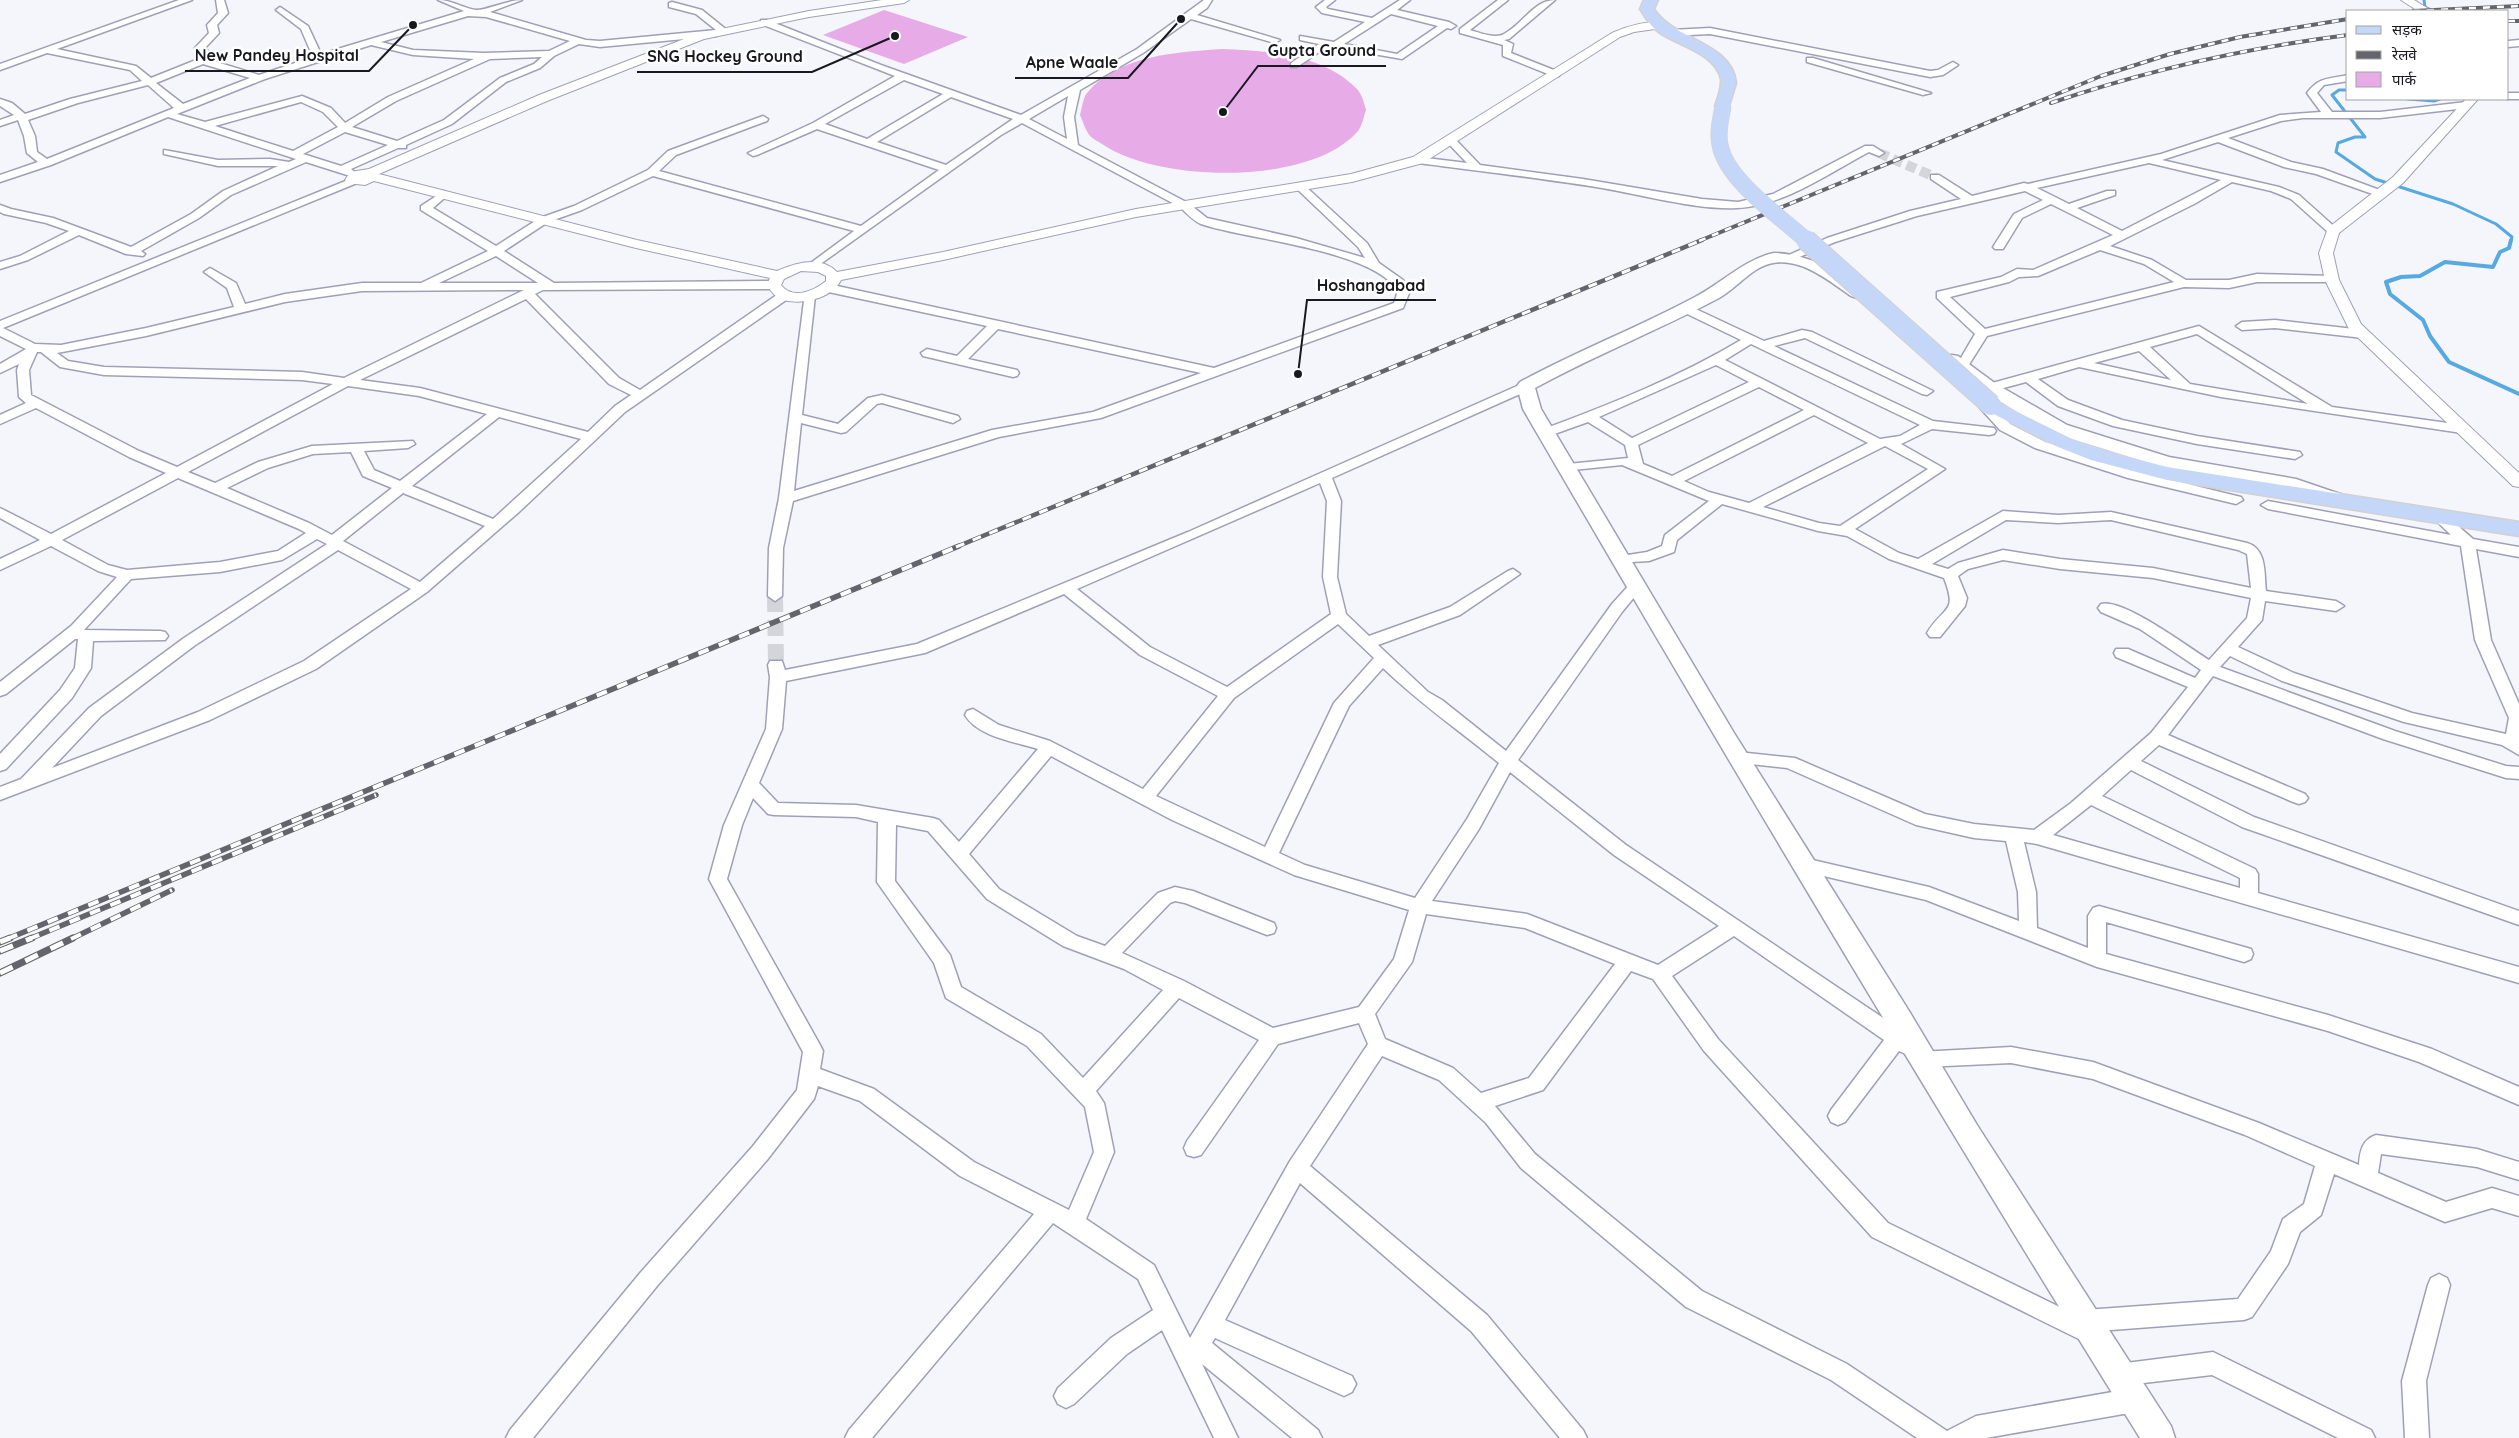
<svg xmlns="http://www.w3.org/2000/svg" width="2519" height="1438" viewBox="0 0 2519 1438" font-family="Quicksand,'Noto Sans Devanagari',sans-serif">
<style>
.green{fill:#e7abe7}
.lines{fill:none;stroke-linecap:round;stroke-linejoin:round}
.stream-far1{stroke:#56a9e1;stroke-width:3}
.stream{stroke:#56a9e1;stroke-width:4}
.minor-tunnel-far1{stroke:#d4d5da;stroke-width:10;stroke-dasharray:10 5;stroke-linecap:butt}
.minor-tunnel{stroke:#d4d5da;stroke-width:16;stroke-dasharray:16 8;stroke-linecap:butt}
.minor-casing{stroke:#9fa0b7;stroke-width:3}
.tertiary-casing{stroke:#9fa0b7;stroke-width:2}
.secondary-casing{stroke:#9fa0b7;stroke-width:3}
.primary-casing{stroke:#d1d1d3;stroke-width:3}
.minor{fill:#fff;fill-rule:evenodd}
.tertiary{fill:#fff;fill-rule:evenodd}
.secondary{fill:#fff;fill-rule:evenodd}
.primary{fill:#c5d7f8;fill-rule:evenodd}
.rail-far3-casing{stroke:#64646c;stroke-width:4}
.rail-far2-casing{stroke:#64646c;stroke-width:4.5}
.rail-far1-casing{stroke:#64646c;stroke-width:5.5}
.rail-casing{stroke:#64646c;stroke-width:7}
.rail-far3{stroke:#fff;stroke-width:2.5;stroke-dasharray:7;stroke-linecap:butt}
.rail-far2{stroke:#fff;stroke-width:3;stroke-dasharray:9;stroke-linecap:butt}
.rail-far1{stroke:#fff;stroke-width:4;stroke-dasharray:11;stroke-linecap:butt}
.rail{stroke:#fff;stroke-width:5;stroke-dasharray:14;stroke-linecap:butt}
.primary-bridge-far1-casing{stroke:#d1d1d3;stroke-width:17;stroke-linecap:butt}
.primary-bridge-casing{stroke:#d1d1d3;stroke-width:22;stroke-linecap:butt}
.primary-bridge-far1{stroke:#c5d7f8;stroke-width:16}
.primary-bridge{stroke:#c5d7f8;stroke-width:20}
.leader{fill:none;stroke:#181821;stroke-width:2}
.callout-dot{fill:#181821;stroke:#fff;stroke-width:2}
.callout-label{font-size:16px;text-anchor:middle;font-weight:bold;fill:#181821;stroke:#fff;stroke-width:5;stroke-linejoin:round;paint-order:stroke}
</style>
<rect width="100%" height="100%" fill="#f5f6fb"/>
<g class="green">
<path d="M884,10L968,37L904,64L823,35Z"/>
<path d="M1222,49C1268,51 1323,54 1357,89C1362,94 1364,103 1366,110C1364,116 1362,126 1358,131C1311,186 1158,183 1102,144C1099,142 1093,139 1090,136C1085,130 1083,121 1080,115C1082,108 1083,98 1087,93C1118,55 1178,52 1222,49Z"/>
</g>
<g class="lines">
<g class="stream-far1">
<path d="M2424,0L2425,7L2433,11"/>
<path d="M2348,90H2339L2332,95L2365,137H2355L2338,143L2336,152L2375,179L2453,204L2496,224L2512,237L2511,241"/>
<path d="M2408,99L2434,101L2440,99"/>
</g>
<path class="stream" d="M2511,240L2509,248L2500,252L2493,267L2445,262L2420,276L2401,277L2386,282L2390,294L2423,320L2430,336L2449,362L2519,394"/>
<path class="minor-tunnel-far1" d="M1879,153L1935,177"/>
<path class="minor-tunnel" d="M775,596L776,665"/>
<defs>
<g id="minor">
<path d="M179,0H192L57,49L136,66L151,78L201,58V55L195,48L209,33L207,25L218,13L216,0H224L228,13L217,25L219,33L205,48L211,54L210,60L259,75L313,57L301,29L276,10L280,7L308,26L321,54L464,11L438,0C452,0 462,8 476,10C484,11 508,0 522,0L490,12L586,40L600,41L716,30L696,14L669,7V3L672,2L702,10L728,31L716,36L600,47L579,44L554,56L540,68L506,82L452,124L406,145V148H398L351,169L356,173L355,175H347L306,162L231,195L199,218L141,251L145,254L143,256L126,254L79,235L28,260L0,269V262L20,256L69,231L46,223L4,214L0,212V205L11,209L53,218L131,247L191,214L223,191L278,166H218L164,154V150L218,160L270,159L289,162L296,159L168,117L51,165L0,182V175L38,162L27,153L24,136L18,120L0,126V120L14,115L0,106V99L12,103L25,114L70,99L142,81L130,70L47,53L0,70V64ZM468,16L486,17L570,41L549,51L484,53L413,50L381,42ZM371,45L413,55L474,59L388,97L345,123L331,108L302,96L205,122L177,114L265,79ZM542,57L534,64L500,78L444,120L397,141L352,127L396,101L490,59ZM203,64L250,78L183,104L156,83ZM148,85L174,108L47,159L37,152L35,136L28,120L78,103ZM301,102L323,112L338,127L293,151L215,126ZM345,132L388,145L341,166L303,154Z"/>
<path d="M1204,0H1212L1207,8L1197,15L1280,40L1275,43L1191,19L1143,53L1080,90L1074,117L1078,145L1188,203L1207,218L1296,238L1365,258L1358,247L1295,187L1296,185H1304L1367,243L1379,263L1403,280L1410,291L1403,308L1101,418L999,437L793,501L783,548L782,596L775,601L768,596L769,548L779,498L805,293L809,292L815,296L802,415L838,424L868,398L882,395L958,416L960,419L953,423L882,403L877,404L846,432L841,433L801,423L794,491L992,430L1093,412L1201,373L998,329L968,359L1017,370L1019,373L1017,376L1013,377L923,356L921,353L927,349L957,356L987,326L824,291V285L828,284L1214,368L1394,303L1398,291C1372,249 1247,240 1201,224C1194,221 1186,213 1180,207L1022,123L1001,135L812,270L806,267L808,265L854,231L653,176L582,210L548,222L504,251L554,283L774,281L780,285L774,289L543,290L535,294L619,378L640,390L781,292H789V298L625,412L519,512L427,592L316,669L210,720L0,800V787L21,779L89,708L184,638L327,544L317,539L282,560L220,572L131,579L84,630L160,631L165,632L168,636L165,640L93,641L91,668L72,698L6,769L0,771V754L60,690L75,668L78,639H75L6,694L0,696V682L71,626L117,577L98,571L51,546L0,570V559L40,540L0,518V508L51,534L166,473L129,457L36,408L0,424V415L26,403L19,397L17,370L19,364L0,373V364L26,349L0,336V321L353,178L358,181L357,183L3,328L35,344L61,345L146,328L234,307L227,288L204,272L210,268L236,283L245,304L285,294L362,283H421L488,251L421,210V206L444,191L449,194L433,208L496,246L540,218L574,206L648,170L668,151L763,116L768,119L767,121L676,155L659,171L861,226L939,170L817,129L757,155L753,156L748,153L813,123L895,76L761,24V20H767L881,65L1021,115L1137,49ZM904,80L943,94L867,139L825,124ZM1068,96L1064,117L1067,139L1029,119ZM951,97L1013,119L946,165L877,142ZM496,256L538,283H439ZM524,290L344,378L302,372L104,367L68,361L57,353L146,336L285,302L362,291ZM526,299L609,384L631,395L615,406L588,432L420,388L360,380ZM37,352H41L60,367L104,375L302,380L333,384L177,467L139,451L31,395L29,370ZM348,386L419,396L487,414L400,481L374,470L364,451L408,448L415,444L413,441L312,446L258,462L215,483L188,472ZM499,417L581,439L493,519L412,486ZM351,452L363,476L392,488L332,535L309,523L227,488L268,468L313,454ZM178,478L299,529L306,533L278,551L220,562L127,570L108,565L62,540ZM403,493L485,526L420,582L343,541ZM338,550L411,589L304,661L198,712L52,768L101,716L194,646Z"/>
<path d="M1325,0H1335L1326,7L1328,9L1372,18L1400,0H1410L1397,10L1449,22L1456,26L1451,29L1447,28L1402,59L1328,46L1297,67H1291V63L1319,44L1300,40V36L1334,42L1365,22L1322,13L1316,7ZM1391,14L1438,26L1397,54L1344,44Z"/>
<path d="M1498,0H1508L1470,30C1480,33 1495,39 1504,34C1523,24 1534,0 1555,0L1509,39L1504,40L1513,44L1511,53L1559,72V76H1553L1503,56V45L1460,33V29Z"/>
<path d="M1710,28L1930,71L1938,70L1953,62L1958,65L1943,75L1930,77L1710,34L1671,36L1666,33L1671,30Z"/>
<path d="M2519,40V46L2508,47V41Z"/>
<path d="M1807,58H1813L1931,93L1923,95L1807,62Z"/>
<path d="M2348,75V81L2324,85L2317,93L2332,112H2380L2466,102L2471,105L2466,108L2380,118H2303L2281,121L2228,138L2291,162L2323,169L2385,192V196L2381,197L2316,174L2284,167L2218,142L2162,160L2279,187L2299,195L2337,229V233H2329L2291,199L2271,191L2232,182L2194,204L2110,246L2152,260L2186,280H2229L2257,274L2332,276L2338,280L2336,282H2257L2229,288L2184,287L1987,336L1965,371L1961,372L1955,368L1975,334L1937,298V292L2001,277L2017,269L2033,270L2113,235L2051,204L2022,218L2003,249H1995L1993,247L2014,214L2043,200L2025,191L1917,216L1835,242L1790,261H1782L1780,259L1827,238L1910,211L1961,199L1931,179V175H1939L1972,196L2024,183L2028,184L2161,154L2280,115L2321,112L2307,93C2319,77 2329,79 2348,75ZM2149,163L2221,180L2122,231L2077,208L2115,195V191H2107L2069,204L2037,188ZM2100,250L2144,264L2174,282L1985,329L1950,297L2009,282L2019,277L2038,276Z"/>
<path d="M2508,93H2519V99H2507Z"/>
<path d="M1451,138L1455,139L1480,165L1583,179L1702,199L1738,202L1773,194L1865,146H1873L1884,153L1879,156L1869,152C1829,173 1784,206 1737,208C1696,210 1643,195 1602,188C1541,178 1479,171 1418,163L1413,160L1418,157L1467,163L1446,141Z"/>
<path d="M1685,304L1764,341L1802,330L1812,332L1933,391L1927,395L1922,394L1805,338L1774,346L1933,421L1994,428L1996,431L1994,434L1989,435L1932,429L1901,444L1945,469L1855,529L1899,553L1918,559L2003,511L2058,515L2111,512L2247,543C2267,549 2264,573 2266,591L2336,601L2344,606L2336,611L2265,601L2262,620L2238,647L2294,673L2412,713L2506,734L2509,718L2475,640L2461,546L2268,509L2261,505L2268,501L2451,535L2431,516L2438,512L2443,513L2473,539L2519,547V557L2476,549L2491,640L2519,704V755L2502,745L2404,722L2282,681L2230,656L2220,667L2395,731L2506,766L2519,767V779L2506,778L2383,739L2213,676L2168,735L2305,794L2308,798L2305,802L2299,804L2293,802L2159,745L2141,761L2254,817L2519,911V925L2242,827L2131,770L2102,796L2255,869L2258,874V893L2519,967V983L2037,844L2024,842L2036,892L2037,928L2088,948V916L2093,908L2099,906L2251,949L2253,954L2251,959L2244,962L2106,922V954L2328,1015L2432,1049L2519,1087V1105L2419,1062L2328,1031L2097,967L1926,900L1798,870L1795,865L1798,860L1804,858L1929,887L2019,921L2018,892L2006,841L1974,838L1916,825L1787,768L1732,762L1730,758L1732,754L1738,752L1795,758L1925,814L1974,824L2034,830L2071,803L2151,733L2188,687L2116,657L2114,653L2116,649H2128L2195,678L2201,670L2140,629L2101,612L2098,608L2101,604C2123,598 2188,647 2209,660L2247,618L2251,598L2153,578L2060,569L2003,560L1968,569L1958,576L1967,598L1965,606L1940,637H1930L1927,633C1944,605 1958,614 1944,578L1889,559L1847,536L1818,531L1722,504L1677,540L1674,552L1649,561L1615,563L1613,560L1615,557L1647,552L1662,546L1665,535L1709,501L1622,465L1563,471L1561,468L1568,464L1628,458L1625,445L1588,422L1546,437L1539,433L1541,430C1609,405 1679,377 1741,340L1681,311L1679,308L1681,305ZM1751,344L1920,425L1900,436L1880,439L1725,360ZM1716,365L1749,382L1632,438L1599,417ZM1759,387L1804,410L1672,476L1643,464L1638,445ZM1814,415L1868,443L1749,503L1709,492L1684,481ZM1885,446L1928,469L1840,526L1819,523L1763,507ZM2006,520L2058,523L2111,520L2238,550L2247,554L2251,588L2153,568L2060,559L2003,550L1958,563L1948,569L1932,564ZM2091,805L2240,878V888L2053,835Z"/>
<path d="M2275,320L2363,330L2369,334L2363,338L2275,328L2242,330L2236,326L2242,322Z"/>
<path d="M2199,326L2332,407L2462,425L2469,429L2462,433L2221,397L2079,367L2038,379L2068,400L2122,420L2197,436L2300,452L2302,455L2295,459L2197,444L2113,426L2058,406L2026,382L1996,390L1993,407L2010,424L2045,442L2138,472L2241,497L2243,500L2236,504L2128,478L2035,448L2000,430L1980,408L1985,385ZM2197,334L2308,404L2190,384L2150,347ZM2139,351L2171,380L2094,363Z"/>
<path d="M1526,382L1532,386L1531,389L1332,478L1341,501L1337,577L1346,614L1369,636L1450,607L1508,571L1513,569L1520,574L1460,615L1378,645L1428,692L1442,700L1506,751L1612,604L1630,584H1640L1642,587L1640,590L1622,612L1518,760L1626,845L1904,1032L1919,1043L1922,1049L1920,1052L2011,1047L2093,1062L2259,1123L2359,1165C2360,1151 2362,1140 2376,1135L2477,1149L2519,1162V1180L2477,1167L2381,1154L2378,1173L2446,1202L2492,1188L2519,1196V1216L2492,1208L2445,1222L2334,1174L2321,1215L2300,1232L2288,1264L2252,1317L2244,1320L2098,1331L2095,1340L2087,1343L1872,1237L1704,1051L1653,979L1631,971L1543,1090L1495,1106L1535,1154L1702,1291L1847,1364L1947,1431L1976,1416L2135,1388L2143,1392L2147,1400L2143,1408L2135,1412L1986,1438H1917L1831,1380L1686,1307L1521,1168L1486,1123L1439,1080L1382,1056L1310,1166L1487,1315L1583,1430L1587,1438H1560L1471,1331L1300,1183L1225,1320L1352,1376L1356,1384L1352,1392L1344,1396L1215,1338L1212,1343L1318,1430L1322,1438H1292L1202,1364L1238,1438H1214L1162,1330L1127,1354L1074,1404L1066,1408L1058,1404L1054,1396L1058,1388L1111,1338L1153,1310L1138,1279L1053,1223L872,1438H845L849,1430L1034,1214L960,1176L860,1101L818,1086L814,1099L767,1160L657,1286L533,1438H506L510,1430L641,1272L753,1146L797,1090L803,1052L709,879L724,825L766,729L770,677L768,665L770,661H782L785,670L917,644L1188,532ZM1320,483L1327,501L1323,577L1331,614L1227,687L1150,647L1077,589ZM1064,594L1140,655L1218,696L1143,789L1050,741L999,725L973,709L967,711L965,715C978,737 1016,742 1038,749L959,842L939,820L933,818L856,805L778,803L759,783L782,729L786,681L925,653ZM1338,624L1374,658L1334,703L1265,847L1156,796L1234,698ZM1383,668C1419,703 1460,731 1499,763L1467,819L1415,898L1305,865L1279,853L1349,706ZM1051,756L1172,820L1294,875L1409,910L1394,959L1359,1007L1273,1028L1184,981L1122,953L1170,903L1175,901L1185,903L1267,935L1274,933L1276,928L1274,923L1193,891L1175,887L1158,893L1105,946L1077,936L999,889L969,854ZM1510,772L1614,855L1719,926L1658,965L1527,914L1432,901L1479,829ZM753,798L768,814L774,815L856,817L878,822L877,882L934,963L946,998L1027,1046L1085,1107L1094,1152L1069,1210L974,1162L874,1089L820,1069L823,1051L820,1045L727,879L742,825ZM896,825L928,831L987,899L1063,946L1124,969L1163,990L1083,1078L1041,1034L961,987L950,955L895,881ZM1426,914L1525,928L1615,964L1529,1078L1481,1093L1453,1068L1385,1039L1375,1014L1412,962ZM1734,936L1884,1040L1831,1110L1828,1116L1831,1122L1838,1125L1845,1122L1899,1051L1912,1057L1916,1056L1914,1059L1917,1065L1924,1067L2011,1063L2093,1079L2245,1135L2315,1166L2304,1204L2283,1219L2271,1251L2238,1299L2085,1310L2076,1315L1888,1223L1718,1039L1672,976ZM1179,998L1259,1040L1187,1141L1184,1148L1187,1155L1194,1157L1201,1155L1278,1044L1359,1023L1368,1044L1290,1161L1190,1338L1154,1265L1086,1219L1114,1152L1104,1103L1096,1091Z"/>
<path d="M2439,1274L2447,1278L2450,1285L2426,1381L2429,1438H2405L2402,1381L2428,1285L2431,1278Z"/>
<path d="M2213,1352L2371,1430L2375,1438H2338L2212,1375L2118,1386L2110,1383L2107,1375L2110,1367L2118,1364Z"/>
</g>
<g id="tertiary">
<path d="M882,0H909L904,3L809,17L704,39L547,101L379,174L637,240L777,271C795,263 821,255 837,272L943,252L1136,209L1351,174L1413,157L1612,33C1623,28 1654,17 1664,26L1662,28L1634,32L1620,37L1423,163L1352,182L1136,217L943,260L841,280C832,299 799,306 781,299C774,296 771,291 767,285L770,278L636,248L374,181L365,185L347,183L345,180L350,172L369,169L539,95L697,34L809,11ZM801,271L818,272L826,276V281C814,291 793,300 781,285L784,279Z"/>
<path d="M2401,0H2414L2432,11H2418Z"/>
<path d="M2466,99H2478L2403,183L2339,233L2333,253L2339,280L2361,324L2519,473V487L2513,486L2349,329L2325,280L2319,253L2328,228L2393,177Z"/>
</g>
<g id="secondary">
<path d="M1774,253C1800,253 1850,271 1865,293L1857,298L1851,296C1829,281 1802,258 1773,263C1753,266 1737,288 1719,298C1659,330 1595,355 1535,388L1541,409L1734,733L1909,1011L1977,1125L2171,1426L2175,1438H2140C1929,1098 1724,755 1523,409L1517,386L1520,382C1577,351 1637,328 1695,297C1722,283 1745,259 1774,253Z"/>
<path d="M1952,355L1958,356L1996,384L2067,425L2169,457L2296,479L2343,495L2346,499L2343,503L2336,505L2292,490L2159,466L2053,433L1984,392L1946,364L1943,360L1946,356Z"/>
</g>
<g id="primary">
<path d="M1644,0H1658L1654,9C1673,40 1732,42 1736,83L1728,109H1718L1715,106C1718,98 1722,88 1721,79C1715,53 1679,46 1660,33C1651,27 1646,18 1640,9Z"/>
<path d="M1991,399L2072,439L2106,451L2167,467L2519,522V536L2167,480L2091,460L2058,447L1984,409L1981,405L1984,401Z"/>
</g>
</defs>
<use href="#minor" class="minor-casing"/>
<use href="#tertiary" class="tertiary-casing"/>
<use href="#secondary" class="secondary-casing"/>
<use href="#primary" class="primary-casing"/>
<use href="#minor" class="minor"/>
<use href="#tertiary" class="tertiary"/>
<use href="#secondary" class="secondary"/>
<use href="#primary" class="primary"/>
<defs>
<g id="rail-far3">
<path d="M2413,11L2519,6"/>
<path d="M2508,21H2519"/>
<path d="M2051,103C2148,70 2246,48 2348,35"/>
<path d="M1699,241L2101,76L2170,54L2240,37L2348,19"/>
</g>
<path id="rail-far2" d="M956,547L1702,240"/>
<g id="rail-far1">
<path d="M7,939L959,546"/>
<path d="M29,939L376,795"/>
<path d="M71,939L172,890"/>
</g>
<g id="rail">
<path d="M0,942L10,938"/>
<path d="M0,951L32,938"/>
<path d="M0,973L73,938"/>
</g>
</defs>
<use href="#rail-far3" class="rail-far3-casing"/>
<use href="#rail-far2" class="rail-far2-casing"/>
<use href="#rail-far1" class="rail-far1-casing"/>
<use href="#rail" class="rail-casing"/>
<use href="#rail-far3" class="rail-far3"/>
<use href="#rail-far2" class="rail-far2"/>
<use href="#rail-far1" class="rail-far1"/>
<use href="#rail" class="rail"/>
<defs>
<path id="primary-bridge-far1" d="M1723,106C1721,118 1717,132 1720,145C1726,180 1781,217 1807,241"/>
<path id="primary-bridge" d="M1806,240L1991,405"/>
</defs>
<use href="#primary-bridge-far1" class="primary-bridge-far1-casing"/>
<use href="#primary-bridge" class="primary-bridge-casing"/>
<use href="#primary-bridge-far1" class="primary-bridge-far1"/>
<use href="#primary-bridge" class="primary-bridge"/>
</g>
<path class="leader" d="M1223 112L1258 66H1386M413 25L369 71H185M895 36L812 72H637M1181 19L1128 78H1015M1298 374L1307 300H1436"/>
<g class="callout-dot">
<circle cx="1223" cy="112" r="5"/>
<circle cx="413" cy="25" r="5"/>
<circle cx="895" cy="36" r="5"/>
<circle cx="1181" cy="19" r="5"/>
<circle cx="1298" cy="374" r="5"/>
</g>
<g class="callout-label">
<text x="1322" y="56">Gupta Ground</text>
<text x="277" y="61">New Pandey Hospital</text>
<text x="725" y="62">SNG Hockey Ground</text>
<text x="1072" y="68">Apne Waale</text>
<text x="1371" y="291">Hoshangabad</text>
</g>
<rect x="2346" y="10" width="162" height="90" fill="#ffffff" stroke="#a3a3a6"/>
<rect x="2356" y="26" width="25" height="8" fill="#c5d7f8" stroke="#a3a3a6"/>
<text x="2392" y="35" font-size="15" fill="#181821">सड़क</text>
<rect x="2356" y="51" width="25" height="8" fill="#64646c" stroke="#a3a3a6"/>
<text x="2392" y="60" font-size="15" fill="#181821">रेलवे</text>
<rect x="2356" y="72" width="25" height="15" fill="#e7abe7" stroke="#a3a3a6"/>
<text x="2392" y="85" font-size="15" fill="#181821">पार्क</text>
</svg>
